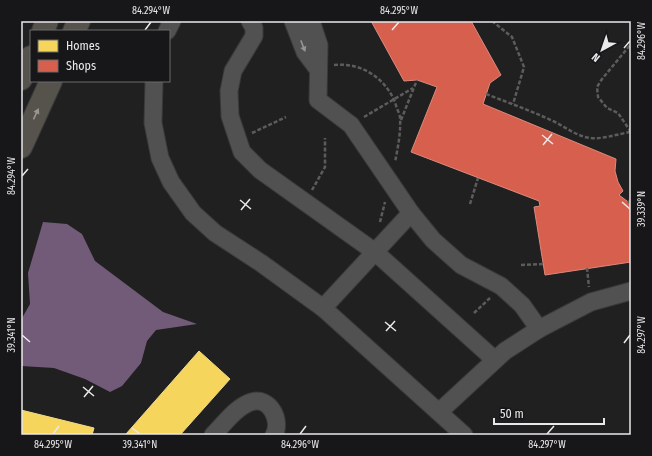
<svg xmlns="http://www.w3.org/2000/svg" width="652" height="456" viewBox="0 0 652 456" font-family="'Fira Sans Condensed',sans-serif">
<style>
.water{fill:#725b78}
.homes{fill:#f6d55c;stroke:#f2db87}
.shops{fill:#d6604d;stroke:#dc897c}
.lines{fill:none;stroke-linecap:round;stroke-linejoin:round}
.minor-casing{stroke:#3b3a3b;stroke-width:19}
.major-casing{stroke:#3b3a3b;stroke-width:24}
.path{stroke:#5c5c5c;stroke-width:2.5;stroke-dasharray:4 2;stroke-linecap:butt}
.minor{stroke:#515151;stroke-width:17}
.major{stroke:#56524c;stroke-width:22}
.oneway{fill:#969596}
.oneway2{fill:#999693}
.ticks{fill:none;stroke:#eae8ea;stroke-width:1.5}
.neatline{fill:none;stroke:#eae8ea;stroke-width:1.5}
.ticks-label{font-size:10px;text-anchor:middle;fill:#eae8ea}
</style>
<rect width="100%" height="100%" fill="#202020"/>
<path class="water" d="M43,222L67,224L82,234L95,261L163,312L197,324L156,330L147,341L141,363L122,386L110,392L85,379L54,368L21,366V320L30,304L28,273Z"/>
<g class="homes">
<path d="M199,351L230,379L180,435H127L126,434Z"/>
<path d="M21,410L94,428L92,435H21Z"/>
</g>
<path class="shops" d="M371,21H471L501,75L490,83L483,104L616,159L615,171L618,182L623,191L619,195L631,204V262L545,275L534,207L540,206L539,201L411,152L437,87L417,80L404,81Z"/>
<g class="lines">
<defs>
<g id="minor">
<path d="M250,21L254,28V36L233,71L229,91L230,116L242,152L260,170L375,252L495,360"/>
<path d="M293,21L305,52L317,68"/>
<path d="M311,21L319,45L318,100L351,125L411,213L433,240L461,265L501,286L522,305L539,329"/>
<path d="M167,31L172,21"/>
<path d="M154,81L153,123L160,158L171,182L193,213L215,233L261,263L323,308L464,435"/>
<path d="M323,308L411,213"/>
<path d="M439,412L505,351L539,329L591,302L631,291"/>
<path d="M213,435C224,424 236,407 251,402C270,396 282,421 274,435"/>
</g>
<g id="major">
<path d="M43,31L47,21"/>
<path d="M74,31L79,21"/>
<path d="M21,79L31,57"/>
<path d="M21,147L51,81"/>
</g>
</defs>
<use href="#minor" class="minor-casing"/>
<use href="#major" class="major-casing"/>
<g class="path">
<path d="M492,21L512,37L524,67L513,104"/>
<path d="M334,65C361,62 385,78 395,102C396,107 399,112 400,117C401,132 398,147 395,162"/>
<path d="M486,94C509,103 532,111 555,122C565,127 574,134 585,137C600,141 616,134 631,132"/>
<path d="M364,117L413,88"/>
<path d="M401,120L417,80"/>
<path d="M631,131V158"/>
<path d="M631,132L618,113L607,108L598,97L597,87L602,79L631,44"/>
<path d="M252,133L286,117"/>
<path d="M312,190L325,167V138"/>
<path d="M628,203L631,199"/>
<path d="M470,204L478,178"/>
<path d="M380,222L385,202"/>
<path d="M521,265L543,264"/>
<path d="M587,268L589,287"/>
<path d="M474,313L490,298"/>
</g>
<use href="#minor" class="minor"/>
<use href="#major" class="major"/>
</g>
<defs><path id="oneway-solid" d="M-6-.8H1V-3.2L6.5 0L1 3.2V.8H-6Z"/></defs>
<use class="oneway" href="#oneway-solid" transform="translate(303 46) rotate(69)"/>
<use class="oneway2" href="#oneway-solid" transform="translate(36 114) rotate(-65)"/>
<path class="ticks" d="M145,30L151,22M392,30L399,22M624,48L630,41M542,135L553,144M543,145L552,134M22,176L28,169M240,200L251,209M622,202L630,209M241,210L250,199M385,322L396,331M386,331L395,321M22,335L30,342M624,343L630,335M83,387L94,396M84,397L93,386M132,428L140,434M53,434L59,426M300,434L306,426M547,434L554,426"/>
<rect width="652" height="456" fill="none" stroke="#171618" stroke-width="44"/>
<rect x="30" y="30" width="140" height="52" fill="#171618" stroke="#6b6a6c"/>
<rect x="38" y="40" width="20" height="12" fill="#f6d55c" stroke="#6b6a6c"/>
<text x="66" y="50" font-size="12" fill="#eae8ea">Homes</text>
<rect x="38" y="60" width="20" height="12" fill="#d6604d" stroke="#6b6a6c"/>
<text x="66" y="70" font-size="12" fill="#eae8ea">Shops</text>
<g transform="translate(602 50) rotate(220)" stroke="#171618" stroke-width="3" paint-order="stroke">
<path d="M0-3L7 15L0 10L-7 15Z" fill="#eae8ea"/>
<text y="-6" font-size="11" font-weight="bold" text-anchor="middle" fill="#eae8ea">N</text>
</g>
<path d="M494 418v6h110v-6" fill="none" stroke="#eae8ea" stroke-width="2"/>
<text x="500" y="418" font-size="12" fill="#eae8ea" stroke="#171618" stroke-width="3" paint-order="stroke">50 m</text>
<rect x="22" y="22" width="608" height="412" class="neatline"/>
<g class="ticks-label">
<text x="151" y="14">84.294°W</text>
<text x="399" y="14">84.295°W</text>
<text transform="translate(641 41) rotate(-90)" y="4">84.296°W</text>
<text transform="translate(11 176) rotate(-90)" y="4">84.294°W</text>
<text transform="translate(641 209) rotate(-90)" y="4">39.339°N</text>
<text transform="translate(11 335) rotate(-90)" y="4">39.341°N</text>
<text transform="translate(641 335) rotate(-90)" y="4">84.297°W</text>
<text x="53" y="448">84.295°W</text>
<text x="140" y="448">39.341°N</text>
<text x="300" y="448">84.296°W</text>
<text x="547" y="448">84.297°W</text>
</g>
</svg>
